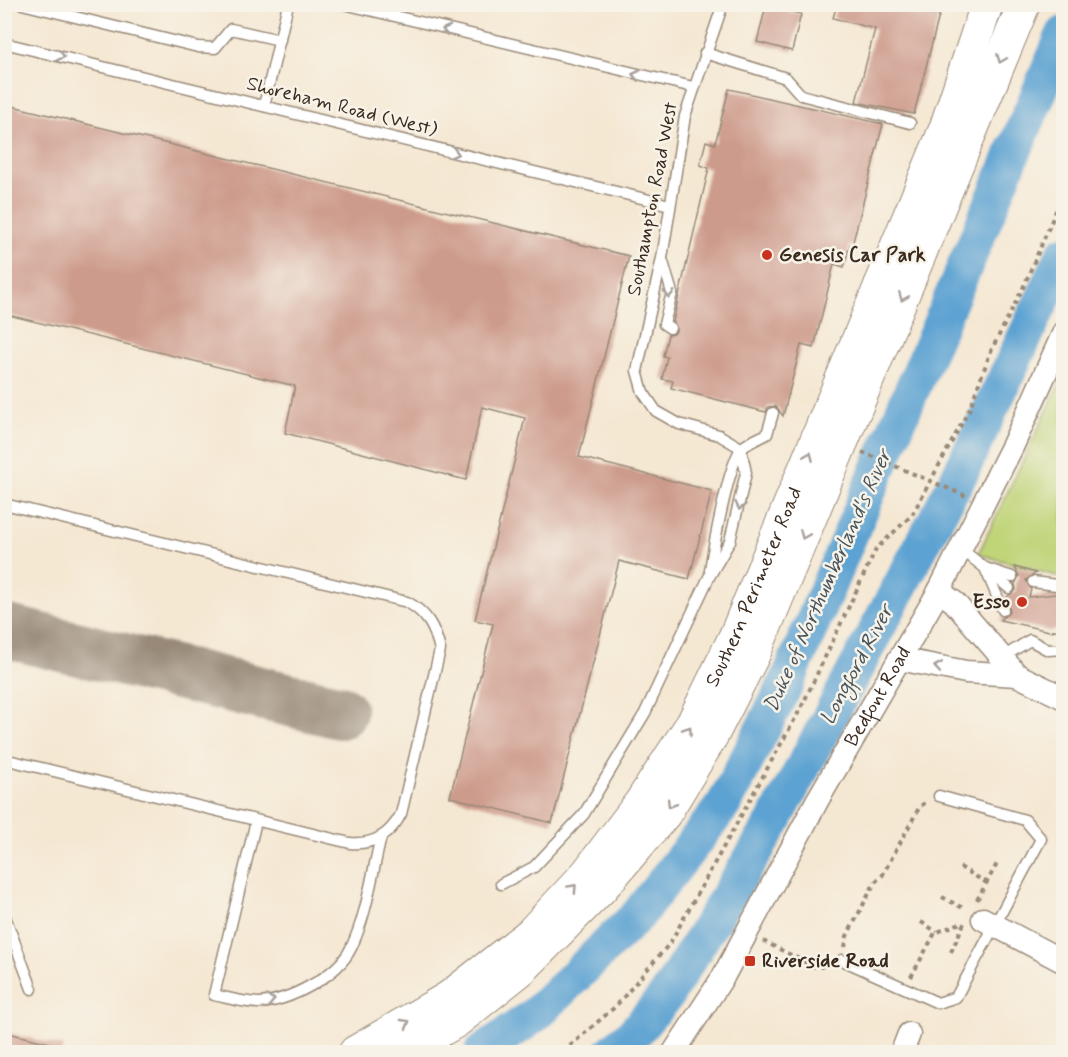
<svg xmlns="http://www.w3.org/2000/svg" width="1068" height="1057" viewBox="0 0 1068 1057" font-family="Mynerve,sans-serif">
<style>
.green{fill:#c0d478;stroke:#7e7f4b;stroke-width:1.5}
.lines{fill:none;stroke-linecap:round;stroke-linejoin:round}
.river{stroke:#5ca2d2;stroke-width:36}
.taxiway{stroke:#988978;stroke-width:54}
.building{fill:#cd9b8c}
.lane-casing{stroke:#988978;stroke-width:13}
.street-casing{stroke:#988978;stroke-width:25}
.secondary-casing{stroke:#988978;stroke-width:34}
.path{stroke:#988978;stroke-width:4;stroke-dasharray:4.5 4.5;stroke-linecap:butt}
.lane{stroke:#fff;stroke-width:10}
.street{stroke:#fff;stroke-width:22}
.secondary{stroke:#fff;stroke-width:32}
.oneway{stroke:#a79f9a}
.poi-dot{fill:#c8321e;stroke:#f7f3e8;stroke-width:2}
.labels{text-anchor:middle;dominant-baseline:central;stroke-width:5;stroke-linejoin:round;paint-order:stroke}
.street-label{font-size:20px;fill:#3b2a1e;stroke:#f7f3e8}
.poi-label{font-size:20px;font-weight:bold;fill:#3b2a1e;stroke:#f7f3e8;text-anchor:start}
.water-label{font-size:21px;font-style:italic;fill:#47545d;stroke:#f7f3e8}
</style>
<rect width="100%" height="100%" fill="#f7f3e8"/>
<filter id="ink" filterUnits="userSpaceOnUse"><feTurbulence type="fractalNoise" baseFrequency=".0167" numOctaves="2"/><feDisplacementMap in="SourceGraphic" scale="12" xChannelSelector="R" yChannelSelector="G"/><feConvolveMatrix kernelMatrix="1 2 1 2 8 2 1 2 1" color-interpolation-filters="sRGB"/></filter>
<filter id="wash" filterUnits="userSpaceOnUse"><feTurbulence type="fractalNoise" baseFrequency=".008" numOctaves="4" result="noise"/><feDisplacementMap in="SourceGraphic" scale="24" xChannelSelector="R" yChannelSelector="G"/><feGaussianBlur stdDeviation="1.35" result="paint"/><feColorMatrix in="noise" values="0 0 0 0 0 0 0 0 0 0 0 0 0 0 0 0 0 1.4 0 .05"/><feComposite in="paint" operator="in"/></filter>
<g filter="url(#wash)">
<rect width="100%" height="100%" fill="#f5e8d3"/>
<path class="green" d="M1063,377V578L978,554Z"/>
<g class="lines">
<g class="river">
<path d="M482,1052L535,1015L638,915L724,804L788,680L1064,34"/>
<path d="M612,1052L635,1032L666,996L773,823L960,474L1064,254"/>
</g>
<path class="taxiway" d="M4,631L340,712"/>
</g>
<g id="blocks">
<g class="building">
<path d="M837,4H942L914,114L856,102L875,29L833,18Z"/>
<path d="M766,6L801,14L792,51L757,42Z"/>
<path d="M729,89L883,124L852,246L850,245L844,267L834,264L814,348L801,345L783,416L776,406L768,407L766,412L671,388L673,381L662,379L667,357L663,356L668,335L674,334L677,329L673,321L709,168L700,165L706,141L715,144Z"/>
<path d="M4,104L629,256L579,457L712,491L689,579L619,561L552,823L450,797L493,624L475,620L525,418L482,407L466,480L285,433L295,386L4,314Z"/>
<path d="M1015,567L1036,573L1026,580L1031,589L1029,597L1064,593V629L1049,631L1000,620L1010,611L1006,598L1016,590L1015,584L1019,576Z"/>
<path d="M4,1032L62,1046V1053H4Z"/>
</g>
</g>
</g>
<g filter="url(#ink)">
<use href="#blocks" fill-opacity="0" stroke="#988978" stroke-width="1.5"/>
<g class="lines">
<defs>
<g id="lane">
<path d="M22,4L198,47L215,48L231,29L280,40"/>
<path d="M344,4L693,87"/>
<path d="M723,4L685,116L662,258L637,371L643,392L656,411L679,424L719,435L741,448"/>
<path d="M4,43L670,205"/>
<path d="M705,53L786,78L801,95L910,123"/>
<path d="M264,106L288,4"/>
<path d="M663,262L672,293L664,324L670,328"/>
<path d="M4,504L407,602C427,613 435,628 440,650L401,814C390,835 374,845 350,843L4,759"/>
<path d="M961,549L985,568L1012,577"/>
<path d="M985,568L1003,610"/>
<path d="M710,571C713,549 729,461 742,448C748,442 760,438 767,434L773,413"/>
<path d="M990,572L1009,588"/>
<path d="M1033,582L1064,586"/>
<path d="M1000,659L1030,640L1048,650L1064,649"/>
<path d="M256,821L214,995C228,998 244,1003 259,1003C289,1001 338,976 351,948C367,915 372,873 381,837"/>
<path d="M501,884L534,867L584,814L645,713L709,577L730,541L746,473L741,448"/>
<path d="M4,914L32,989"/>
<path d="M842,960L938,1003L956,997L1041,839L1025,820L939,796"/>
</g>
<g id="street">
<path d="M939,591L954,602L1017,675L1064,698"/>
<path d="M899,659L966,672L1017,675"/>
<path d="M983,919L1064,962"/>
<path id="s1" d="M674,1052L723,977L817,801L939,591L1013,445L1064,332"/>
<path d="M902,1052L909,1034"/>
</g>
<g id="secondary">
<path id="s2" d="M355,1052L449,997L531,933L587,873L640,803L693,722L735,636L945,129L987,4"/>
<path d="M405,1052L457,1021L522,969L602,888L665,814L712,736L754,654L1024,4"/>
</g>
</defs>
<use href="#lane" class="lane-casing"/>
<use href="#street" class="street-casing"/>
<use href="#secondary" class="secondary-casing"/>
<g class="path">
<path d="M862,452L966,496"/>
<path d="M960,867L987,883"/>
<path d="M942,897L965,909"/>
<path d="M977,900L998,862"/>
<path d="M921,922L937,932"/>
<path d="M763,941L817,968L830,964"/>
<path d="M845,947L847,936L875,882L882,876L920,806L927,802"/>
<path d="M951,952L964,923"/>
<path d="M911,977L935,933L963,922"/>
<path d="M563,1052L615,1007L670,943L801,708L876,549L912,515L969,410L991,351L1023,288L1064,192"/>
</g>
<use href="#lane" class="lane"/>
<use href="#street" class="street"/>
<use href="#secondary" class="secondary"/>
</g>
<defs><path id="oneway-chevron" d="M-2-3.5L2.5 0L-2 3.5" fill="none" stroke-width="1.6" stroke-linecap="round" stroke-linejoin="round" transform="scale(1.5)"/></defs>
<g class="oneway">
<use href="#oneway-chevron" transform="translate(446 30) rotate(-166)"/>
<use href="#oneway-chevron" transform="translate(61 56) rotate(14)"/>
<use href="#oneway-chevron" transform="translate(1001 59) rotate(112)"/>
<use href="#oneway-chevron" transform="translate(636 75) rotate(-167)"/>
<use href="#oneway-chevron" transform="translate(455 153) rotate(14)"/>
<use href="#oneway-chevron" transform="translate(669 294) rotate(91)"/>
<use href="#oneway-chevron" transform="translate(903 297) rotate(112)"/>
<use href="#oneway-chevron" transform="translate(809 456) rotate(-67)"/>
<use href="#oneway-chevron" transform="translate(740 506) rotate(102)"/>
<use href="#oneway-chevron" transform="translate(804 535) rotate(113)"/>
<use href="#oneway-chevron" transform="translate(938 667) rotate(-170)"/>
<use href="#oneway-chevron" transform="translate(688 730) rotate(-57)"/>
<use href="#oneway-chevron" transform="translate(671 804) rotate(121)"/>
<use href="#oneway-chevron" transform="translate(573 888) rotate(-47)"/>
<use href="#oneway-chevron" transform="translate(271 1000) rotate(-15)"/>
<use href="#oneway-chevron" transform="translate(406 1023) rotate(-30)"/>
</g>
</g>
<g class="poi-dot">
<circle cx="767" cy="255" r="6"/>
<circle cx="1022" cy="602" r="6"/>
<rect x="744" y="955" width="12" height="12" rx="3"/>
</g>
<g class="labels">
<g class="street-label">
<text transform="translate(342 107) rotate(14)">Shoreham Road (West)</text>
<text transform="translate(653 199) rotate(-79)">Southampton Road West</text>
<text stroke="none"><textPath href="#s2" startOffset="628">Southern Perimeter Road</textPath></text>
<text stroke="none"><textPath href="#s1" startOffset="410">Bedfont Road</textPath></text>
</g>
<g class="poi-label">
<text x="779" y="255">Genesis Car Park</text>
<text x="1010" y="602" text-anchor="end">Esso</text>
<text x="762" y="961">Riverside Road</text>
</g>
<g class="water-label">
<text transform="translate(828 581) rotate(-66)">Duke of Northumberland's River</text>
<text transform="translate(857 665) rotate(-62)">Longford River</text>
</g>
</g>
<rect width="1068" height="1057" fill="none" stroke="#f7f3e8" stroke-width="24"/>
</svg>
